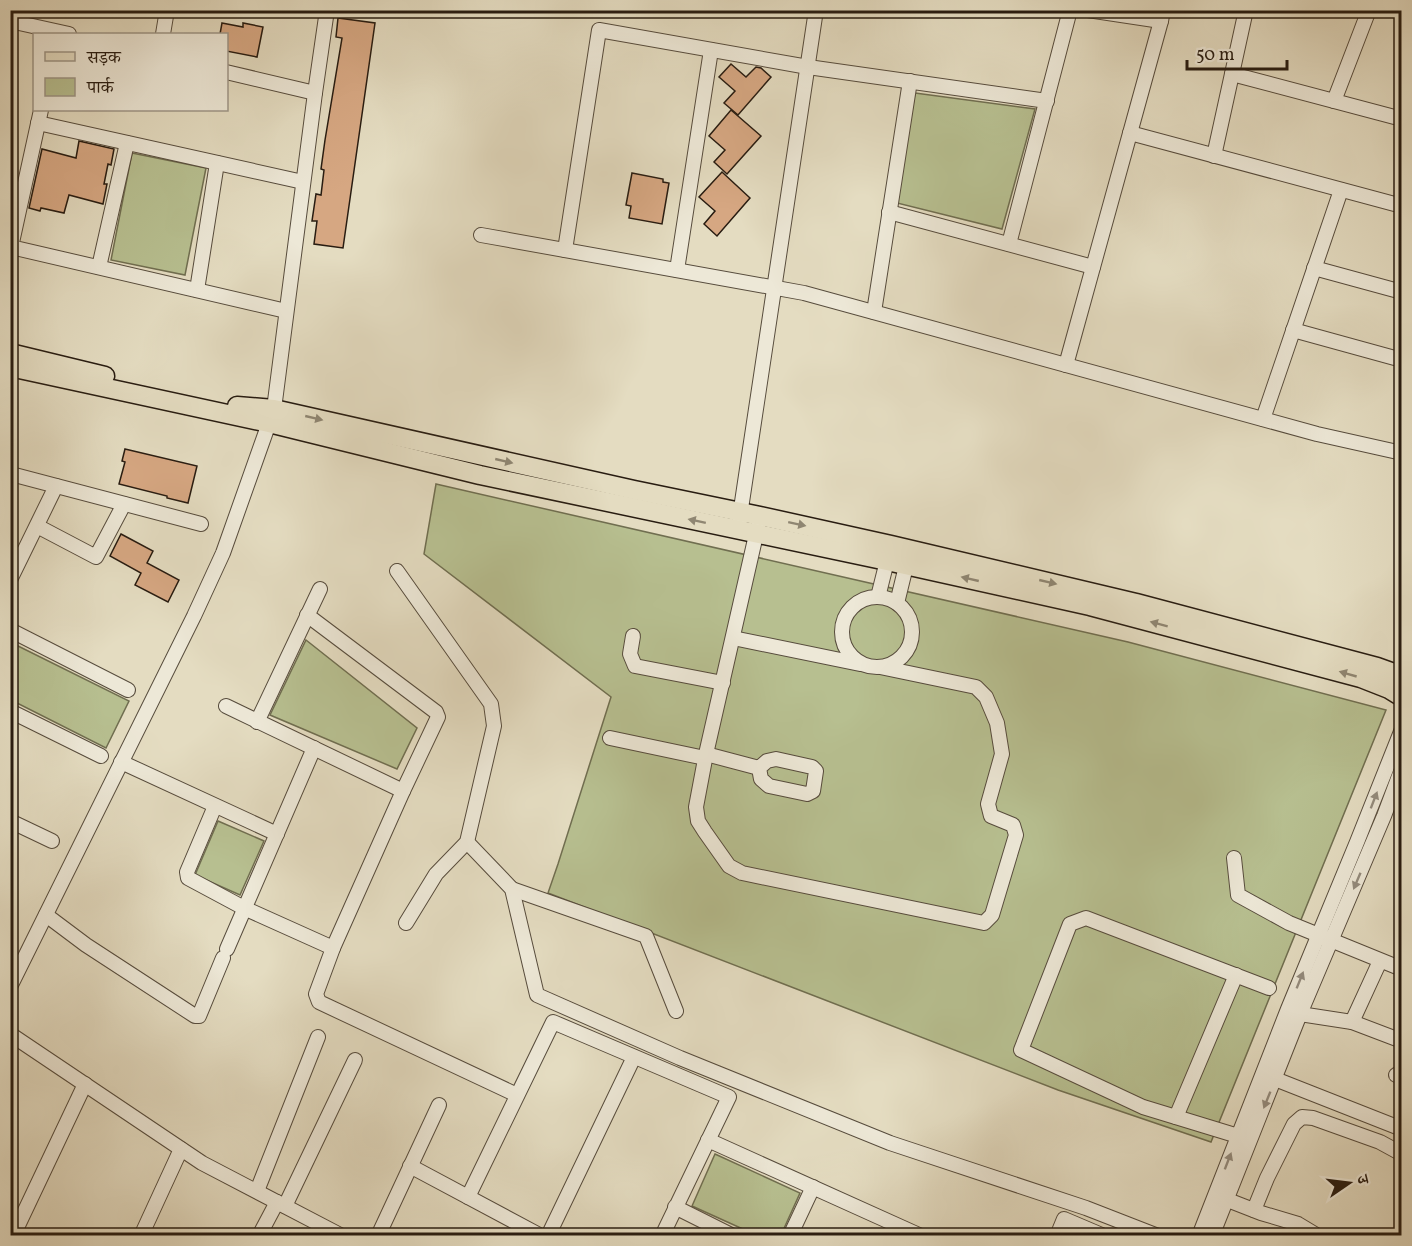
<svg xmlns="http://www.w3.org/2000/svg" width="1412" height="1246" viewBox="0 0 1412 1246" font-family="Vollkorn,'Noto Serif Devanagari',serif">
<style>
.green{fill:#b7bf90;stroke:#706e50;stroke-width:1.5}
.building{fill:#d6a782;stroke:#281c11;stroke-width:1.5}
.lines{fill:none;stroke-linecap:round;stroke-linejoin:round}
.minor-casing{stroke:#574c3d;stroke-width:16}
.major-casing{stroke:#281c11;stroke-width:21}
.minor{stroke:#ede8d7;stroke-width:14}
.major{stroke:#e4dcc1;stroke-width:18}
.oneway{fill:#8f8672}
.oneway2{fill:#948c7e}
</style>
<rect width="100%" height="100%" fill="#e4dcc1"/>
<filter id="stains"><feTurbulence type="fractalNoise" baseFrequency=".00333" numOctaves="4"/><feColorMatrix values="0 0 0 0 .2 0 0 0 0 .09 0 0 0 0 .02 0 0 0 .5 -.17"/></filter>
<radialGradient id="worn" r=".72"><stop offset=".6" stop-color="#630" stop-opacity="0"/><stop offset="1" stop-color="#630" stop-opacity=".3"/></radialGradient>
<g class="green">
<path d="M915,93L1035,109L1002,229L897,203Z"/>
<path d="M132,153L206,168L185,275L111,260Z"/>
<path d="M436,484L1128,642L1386,710L1211,1142L1058,1090L548,893L558,864L611,697L424,554Z"/>
<path d="M306,640L417,728L397,769L270,715Z"/>
<path d="M10,642L129,701L106,748L11,700Z"/>
<path d="M218,821L264,841L240,895L195,875Z"/>
<path d="M715,1154L800,1193L781,1235H756L692,1206Z"/>
</g>
<g class="building">
<path d="M338,18L375,23L343,248L314,244L317,221H312L316,194L321,195L324,170L321,169L325,140L342,38L336,37Z"/>
<path d="M222,23L243,27V23L263,27L257,57L226,51V34H220Z"/>
<path d="M731,64L746,77L756,67L761,68L771,77L738,115L724,103L735,91L719,77Z"/>
<path d="M731,110L761,136L727,174L714,162L725,150L709,136Z"/>
<path d="M79,141L114,149L111,165L108,164L104,184H107L103,204L69,195L64,213L41,208L40,211L29,208L42,149L76,158Z"/>
<path d="M722,172L750,198L717,236L704,224L715,211L699,197Z"/>
<path d="M632,173L663,179V182L669,183L662,224L629,218L631,206L626,205Z"/>
<path d="M125,449L197,466L188,503L167,498V496L119,484L125,462L122,461Z"/>
<path d="M121,534L153,551L147,563L179,580L168,602L135,585L141,573L110,556Z"/>
</g>
<g class="lines">
<defs>
<g id="minor">
<path d="M1088,10L1161,21"/>
<path d="M10,21L69,34"/>
<path d="M163,34L167,10"/>
<path d="M226,72L315,93"/>
<path d="M1232,74L1402,119"/>
<path d="M1334,101L1369,10"/>
<path d="M41,110L11,247L286,311"/>
<path d="M38,123L303,182"/>
<path d="M1130,133L1402,206"/>
<path d="M1214,156L1246,10"/>
<path d="M889,212L1093,267"/>
<path d="M481,235L804,293L1317,434L1402,453"/>
<path d="M1009,244L1070,10"/>
<path d="M565,250L599,30L808,67L1047,101"/>
<path d="M99,267L127,143"/>
<path d="M1314,268L1402,292"/>
<path d="M677,270L711,50"/>
<path d="M197,290L217,163"/>
<path d="M874,312L910,81"/>
<path d="M1293,330L1402,360"/>
<path d="M1066,365L1161,21L1163,10"/>
<path d="M1263,419L1341,190"/>
<path d="M11,474L201,524"/>
<path d="M739,522L816,10"/>
<path d="M37,526L96,557L124,504"/>
<path d="M758,526L706,754L696,807L698,821L705,832L729,866L742,873L984,923L992,915L1016,835L1013,825L991,816L988,804L1002,754L997,723L986,697L976,687L880,667"/>
<path d="M397,571L491,704L494,726L467,842L436,874L406,923"/>
<path d="M10,580L56,486"/>
<path d="M878,597L889,553"/>
<circle cx="877" cy="632" r="35"/>
<path d="M897,603L908,558"/>
<path d="M307,615L436,712L438,717L403,791L333,948L316,994L319,1002L517,1095"/>
<path d="M10,630L128,690"/>
<path d="M633,636L630,654L635,666L723,683"/>
<path d="M733,638L860,664"/>
<path d="M226,706L403,791"/>
<path d="M10,711L101,756"/>
<path d="M257,722L320,589"/>
<path d="M610,738L705,758"/>
<path d="M706,754L759,768L767,761L776,759L812,767L816,771L813,791L807,794L769,786L761,779L759,768"/>
<path d="M121,762L277,834"/>
<path d="M215,806L187,872L188,878L244,908L333,948"/>
<path d="M10,821L52,841"/>
<path d="M467,842L512,889L537,995L680,1058L890,1143L1086,1208L1158,1236"/>
<path d="M1234,858L1238,895L1289,923L1402,969"/>
<path d="M512,889L646,936L676,1011"/>
<path d="M46,915L86,945L195,1016H199L223,958"/>
<path d="M227,949L314,748"/>
<path d="M10,987L194,616L223,553L274,409L315,93L327,10"/>
<path d="M1294,1011L1300,1014L1352,1022L1402,1041"/>
<path d="M1352,1022L1380,961"/>
<path d="M10,1034L202,1163L342,1236"/>
<path d="M1267,1075L1275,1079L1402,1129"/>
<path d="M1396,1075L1402,1072"/>
<path d="M1176,1117L1236,975"/>
<path d="M1238,1136L1143,1107L1021,1050L1070,924L1086,918L1269,988"/>
<path d="M708,1140L921,1236"/>
<path d="M410,1166L541,1236"/>
<path d="M257,1191L318,1037"/>
<path d="M468,1197L553,1022L729,1097L662,1236"/>
<path d="M1220,1197L1261,1213L1298,1224L1318,1236"/>
<path d="M285,1206L355,1060"/>
<path d="M675,1207L733,1236"/>
<path d="M1254,1210L1267,1178L1294,1124L1302,1117L1313,1118L1380,1142L1402,1154"/>
<path d="M13,1236L85,1084"/>
<path d="M141,1236L181,1149"/>
<path d="M259,1236L277,1202"/>
<path d="M378,1236L439,1105"/>
<path d="M548,1236L634,1057"/>
<path d="M790,1236L813,1187"/>
<path d="M1057,1236L1064,1219L1104,1236"/>
<path d="M1199,1236L1288,1009L1357,842L1402,729"/>
<path d="M1212,1236L1300,1014L1384,816L1402,768"/>
</g>
<g id="major">
<path d="M10,353L105,376"/>
<path d="M10,367L269,423L480,475L887,561L1090,606L1361,678L1389,689L1402,697"/>
<path d="M237,406L274,409L634,490L760,516L891,545L1136,603L1377,667L1402,676"/>
</g>
</defs>
<use href="#minor" class="minor-casing"/>
<use href="#major" class="major-casing"/>
<use href="#minor" class="minor"/>
<use href="#major" class="major"/>
</g>
<defs><path id="oneway-solid" d="M-6-.8H1V-3.2L6.5 0L1 3.2V.8H-6Z" transform="scale(1.5)"/></defs>
<g class="oneway">
<use href="#oneway-solid" transform="translate(314 418) rotate(13)"/>
<use href="#oneway-solid" transform="translate(504 461) rotate(13)"/>
<use href="#oneway-solid" transform="translate(697 521) rotate(-168)"/>
<use href="#oneway-solid" transform="translate(797 524) rotate(12)"/>
<use href="#oneway-solid" transform="translate(970 579) rotate(-167)"/>
<use href="#oneway-solid" transform="translate(1048 582) rotate(13)"/>
<use href="#oneway-solid" transform="translate(1159 624) rotate(-165)"/>
<use href="#oneway-solid" transform="translate(1348 674) rotate(-164)"/>
</g>
<g class="oneway2">
<use href="#oneway-solid" transform="translate(1374 800) rotate(-69)"/>
<use href="#oneway-solid" transform="translate(1357 881) rotate(113)"/>
<use href="#oneway-solid" transform="translate(1300 980) rotate(-68)"/>
<use href="#oneway-solid" transform="translate(1267 1100) rotate(112)"/>
<use href="#oneway-solid" transform="translate(1228 1161) rotate(-69)"/>
</g>
<rect width="1412" height="1246" fill="none" stroke="#e4dcc1" stroke-width="36"/>
<rect x="12" y="12" width="1388" height="1222" fill="none" stroke="#281c11" stroke-width="3"/>
<rect x="18" y="18" width="1376" height="1210" fill="none" stroke="#281c11" stroke-width="1.5"/>
<rect x="33" y="33" width="195" height="78" fill="#ede8d7" stroke="#9e9688" stroke-width="1.5"/>
<rect x="45" y="52" width="30" height="9" fill="#e4dcc1" stroke="#9e9688" stroke-width="1.5"/>
<text x="87" y="63" font-size="18" fill="#281c11">सड़क</text>
<rect x="45" y="78" width="30" height="18" fill="#b7bf90" stroke="#9e9688" stroke-width="1.5"/>
<text x="87" y="93" font-size="18" fill="#281c11">पार्क</text>
<g transform="translate(1349 1183) rotate(76)" stroke="#ede8d7" stroke-width="4.5" paint-order="stroke">
<path d="M0-4.5L10 22L0 15L-10 22Z" fill="#281c11"/>
<text y="-9" font-size="16" font-weight="bold" text-anchor="middle" fill="#281c11">उ</text>
</g>
<path d="M1187 60v9h100v-9" fill="none" stroke="#281c11" stroke-width="3"/>
<text x="1196" y="60" font-size="18" fill="#281c11" stroke="#ede8d7" stroke-width="4.5" paint-order="stroke">50 m</text>
<rect width="100%" height="100%" filter="url(#stains)"/>
<rect width="100%" height="100%" fill="url(#worn)"/>
</svg>
